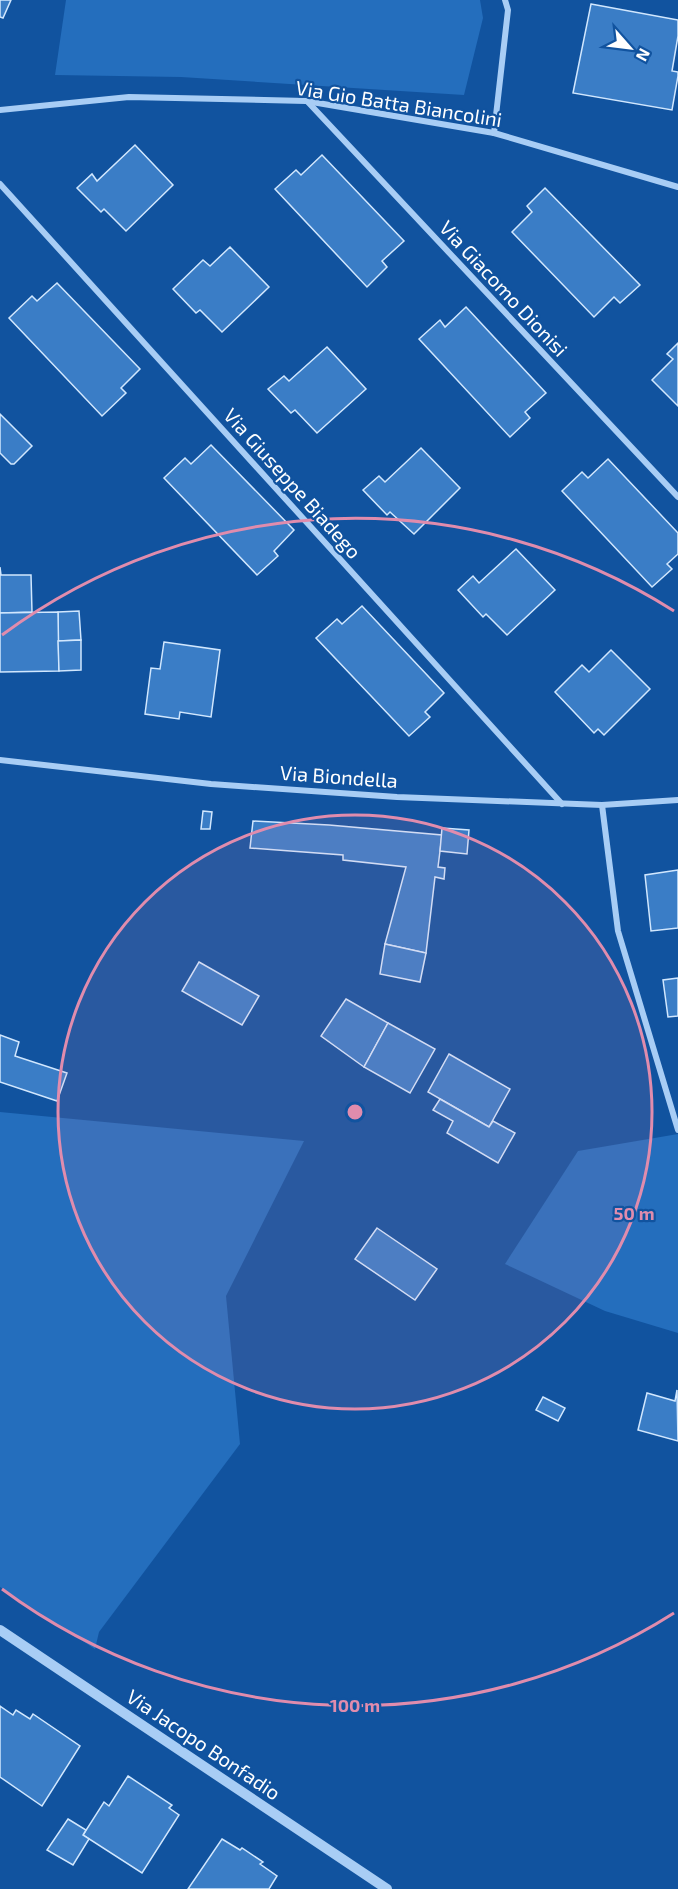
<svg xmlns="http://www.w3.org/2000/svg" width="678" height="1889" viewBox="0 0 678 1889" font-family="'Exo 2',sans-serif">
<style>
.green{fill:#246ebd}
.building{fill:#3a7dc6;stroke:#d1e7fe;stroke-width:1.5}
.lines{fill:none;stroke-linecap:round;stroke-linejoin:round}
.minor{stroke:#a8cdf5;stroke-width:6}
.tertiary{stroke:#a8cdf5;stroke-width:10}
.ring{fill:none;stroke:#e08cad;stroke-width:3}
.labels{text-anchor:middle;dominant-baseline:central;stroke-width:4.5;stroke-linejoin:round;paint-order:stroke}
.street-label{font-size:20px;fill:#fff;stroke:#11539f}
.centre{fill:#e08cad;stroke:#11539f;stroke-width:3}
.ring-label{font-size:18px;text-anchor:middle;font-weight:bold;fill:#e08cad;stroke:#11539f;stroke-width:4.5;stroke-linejoin:round;paint-order:stroke}
</style>
<rect width="100%" height="100%" fill="#11539f"/>
<g class="green">
<path d="M66,0H480L483,18L464,95L181,77L55,75Z"/>
<path d="M0,1112L304,1141L226,1296L240,1444L99,1632L95,1649L0,1587Z"/>
<path d="M678,1134V1333L605,1311L505,1264L578,1151Z"/>
</g>
<g class="building">
<path d="M0,0H11L3,18L0,17Z"/>
<path d="M591,4L678,20V36L672,71L678,72V76L672,110L573,93Z"/>
<path d="M135,145L173,185L126,231L104,209L101,212L77,188L92,174L97,181Z"/>
<path d="M322,155L404,241L382,261L387,267L367,287L275,189L296,170L301,175Z"/>
<path d="M545,188L640,285L620,303L614,297L594,317L512,232L532,212L527,206Z"/>
<path d="M230,247L269,287L222,332L200,310L196,313L173,289L203,260L210,266Z"/>
<path d="M57,283L140,369L121,388L126,393L102,416L9,318L32,296L37,301Z"/>
<path d="M466,307L546,393L525,412L530,418L510,437L419,339L440,320L445,327Z"/>
<path d="M678,343V406L652,380L673,359L667,354Z"/>
<path d="M327,347L366,389L317,433L295,410L291,413L268,389L284,376L289,381Z"/>
<path d="M0,414L32,446L14,464H11L0,453Z"/>
<path d="M211,445L294,530L274,551L278,556L257,575L164,478L185,458L191,464Z"/>
<path d="M421,448L460,488L414,534L390,512L387,515L363,490L379,476L385,482Z"/>
<path d="M608,459L678,533V554L667,564L672,569L652,587L562,491L582,472L588,478Z"/>
<path d="M516,549L555,590L507,635L486,614L483,617L458,590L473,576L479,583Z"/>
<path d="M0,567L1,575H31L32,612L0,613Z"/>
<path d="M362,606L444,693L425,712L430,717L409,736L316,638L337,619L342,624Z"/>
<path d="M79,611L81,640L58,641V612Z"/>
<path d="M58,612L59,671L0,672V613Z"/>
<path d="M81,640V670L59,671L58,641Z"/>
<path d="M164,642L220,650L211,717L180,712L179,719L145,714L151,668L160,669Z"/>
<path d="M611,650L650,689L604,735L598,729L594,733L555,692L582,665L589,672Z"/>
<path d="M203,811L212,812L210,829H201Z"/>
<path d="M253,821L329,825L442,835L438,867L445,868L444,879L435,877L426,953L385,944L406,867L343,860V855L250,848Z"/>
<path d="M442,828L469,830L467,854L440,851Z"/>
<path d="M678,870V928L651,931L645,875Z"/>
<path d="M385,944L426,953L420,982L380,974Z"/>
<path d="M199,962L259,996L242,1025L182,991Z"/>
<path d="M678,978V1016L668,1017L663,980Z"/>
<path d="M346,999L388,1023L364,1067L321,1036Z"/>
<path d="M388,1023L435,1049L410,1093L364,1067Z"/>
<path d="M0,1035L19,1042L15,1056L67,1073L57,1101L0,1082Z"/>
<path d="M449,1054L510,1089L489,1127L428,1092Z"/>
<path d="M440,1099L489,1127L493,1121L515,1133L498,1163L447,1133L453,1121L433,1110Z"/>
<path d="M377,1228L437,1269L415,1300L355,1259Z"/>
<path d="M677,1390L678,1441L638,1430L647,1393L675,1401Z"/>
<path d="M543,1397L565,1408L558,1421L536,1410Z"/>
<path d="M0,1706L13,1715L16,1710L30,1719L33,1714L80,1746L42,1806L0,1777Z"/>
<path d="M128,1776L172,1805L169,1808L179,1815L142,1873L83,1835L104,1802L109,1806Z"/>
<path d="M68,1819L86,1830L83,1835L89,1839L73,1865L47,1850Z"/>
<path d="M222,1839L240,1850L242,1848L263,1862L260,1864L277,1876L269,1889H188Z"/>
</g>
<g class="lines">
<g class="minor">
<path d="M307,101L678,497"/>
<path d="M0,110L129,97L306,101L494,133L678,187"/>
<path d="M494,133L508,10L505,0"/>
<path d="M0,184L562,804"/>
<path d="M0,760L211,784L397,797L602,805L678,800"/>
<path d="M602,805L618,931L678,1130"/>
</g>
<path class="tertiary" d="M0,1630L387,1889"/>
</g>
<circle cx="355" cy="1112" r="297" fill="#e08cad" fill-opacity=".12"/>
<g class="ring">
<circle cx="355" cy="1112" r="297"/>
<path d="M674 1613A594 594 0 0 1 2 1589M2 635A594 594 0 0 1 674 611"/>
</g>
<g class="labels">
<g class="street-label">
<text transform="translate(399 103) rotate(9)">Via Gio Batta Biancolini</text>
<text transform="translate(504 288) rotate(47)">Via Giacomo Dionisi</text>
<text transform="translate(293 483) rotate(48)">Via Giuseppe Biadego</text>
<text transform="translate(339 776) rotate(4)">Via Biondella</text>
<text transform="translate(204 1744) rotate(34)">Via Jacopo Bonfadio</text>
</g>
</g>
<circle cx="355" cy="1112" r="9" class="centre"/>
<g class="ring-label">
<text x="634" y="1220">50 m</text>
<text x="355" y="1712">100 m</text>
</g>
<g transform="translate(630 48) rotate(118)" stroke="#11539f" stroke-width="4.5" paint-order="stroke">
<path d="M0-4.5L10 22L0 15L-10 22Z" fill="#ffffff"/>
<text y="-9" font-size="16" font-weight="bold" text-anchor="middle" fill="#ffffff">N</text>
</g>
</svg>
